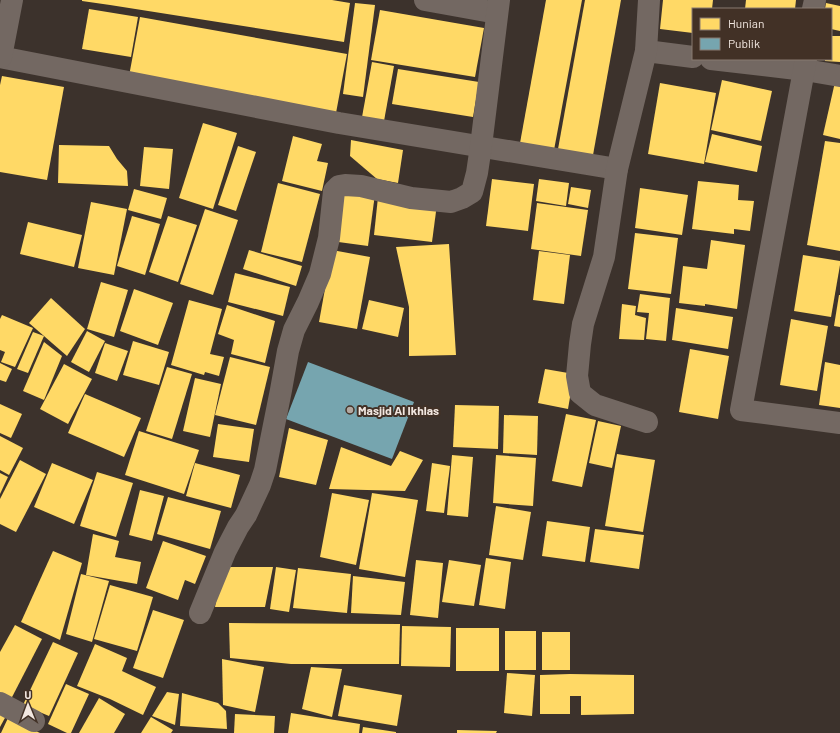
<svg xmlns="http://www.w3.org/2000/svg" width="840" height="733" viewBox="0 0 840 733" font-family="Barlow,sans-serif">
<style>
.homes{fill:#ffd966}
.public{fill:#76a5af}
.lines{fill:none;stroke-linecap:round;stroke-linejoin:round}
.street{stroke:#736862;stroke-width:22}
.poi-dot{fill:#b2a8a1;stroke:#423126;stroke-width:1.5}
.labels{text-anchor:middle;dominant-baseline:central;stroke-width:4;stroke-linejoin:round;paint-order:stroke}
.poi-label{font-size:12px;font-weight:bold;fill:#f2e7e0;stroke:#423126;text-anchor:start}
</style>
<rect width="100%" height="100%" fill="#3c322c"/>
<g class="homes">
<path d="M82,0H332L350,3L344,42L110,5L82,1Z"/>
<path d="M546,0H582L554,150L520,143Z"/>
<path d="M585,0H621L593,155L558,149Z"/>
<path d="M663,0H713L712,9H693V33L660,29Z"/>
<path d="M746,0H796L795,9H745Z"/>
<path d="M355,3L375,5L363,97L343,94Z"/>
<path d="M826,3L840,6V31L831,29V9H825Z"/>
<path d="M89,9L138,17L131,57L82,49Z"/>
<path d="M380,10L484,28L475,77L371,60Z"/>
<path d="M140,17L347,54L336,113L129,76Z"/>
<path d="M831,36H840V62L825,61V59H831Z"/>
<path d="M372,62L394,66L384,121L362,117Z"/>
<path d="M398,69L479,82L473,117L392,104Z"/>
<path d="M2,76L64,87L47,180L0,172V85Z"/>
<path d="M722,80L772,91L761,141L711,130Z"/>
<path d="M835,82L840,83V139L823,135Z"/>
<path d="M660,83L716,93L704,164L648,154Z"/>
<path d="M203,123L237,133L213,209L179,198Z"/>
<path d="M712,134L762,146L757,172L705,162Z"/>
<path d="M293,136L322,144L317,161L328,163L322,191L282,181Z"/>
<path d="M351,140L403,150L398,183L377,179L350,156Z"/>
<path d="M825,141L840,143V251L807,245Z"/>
<path d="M59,145L109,146L117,159L127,171L128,186L58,183Z"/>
<path d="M238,146L256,152L236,211L218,205Z"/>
<path d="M144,147L173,149L169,189L140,186Z"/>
<path d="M492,179L534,184L528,231L486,226Z"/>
<path d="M539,179L569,183L566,206L536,201Z"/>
<path d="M698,181L739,185L738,200L754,201L750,231L734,229V234L692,229Z"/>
<path d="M278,183L320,194L302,262L261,252Z"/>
<path d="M571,187L591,190L588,208L568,204Z"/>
<path d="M640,188L688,195L682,235L635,228Z"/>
<path d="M134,189L167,198L161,219L128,210Z"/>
<path d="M338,189L375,194L368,246L331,241Z"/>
<path d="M378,197L437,204L432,242L374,235Z"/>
<path d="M91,202L127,209L114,275L78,268Z"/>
<path d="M537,203L588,210L581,256L531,249Z"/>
<path d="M205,209L238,220L213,295L180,284Z"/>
<path d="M132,216L160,224L145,275L117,266Z"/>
<path d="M168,216L197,225L178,282L149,272Z"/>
<path d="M28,222L82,235L74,267L20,254Z"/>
<path d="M635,233L678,238L671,294L628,289Z"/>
<path d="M711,240L745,245L737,309L705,304V306L679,303L683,266L707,269Z"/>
<path d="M449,244L456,355L409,356V307L396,247Z"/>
<path d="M249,250L302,266L296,286L243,269Z"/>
<path d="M332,250L370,257L357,329L319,322Z"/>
<path d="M539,251L570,255L564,304L533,300Z"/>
<path d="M803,255L840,261V265L831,317L794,311Z"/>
<path d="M235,273L290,287L283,316L228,302Z"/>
<path d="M101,282L128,290L114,337L87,329Z"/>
<path d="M134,289L173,303L158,345L120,331Z"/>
<path d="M640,294L670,298L666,341L646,339L649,313L637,312Z"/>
<path d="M839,295H840V327L834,326Z"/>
<path d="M51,298L85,329L67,356L29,323Z"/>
<path d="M189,300L222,309L210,354L224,357L219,376L205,372L204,375L171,365Z"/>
<path d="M369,300L404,308L398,337L362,329Z"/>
<path d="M622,304L636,306L635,315L646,318L644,340L619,339Z"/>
<path d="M227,305L275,321L265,363L231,354L234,340L218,334Z"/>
<path d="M676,308L733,317L728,349L672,340Z"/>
<path d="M2,315L33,328L15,367L1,362L5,352L0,350V319Z"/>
<path d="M791,319L828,326L817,391L780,385Z"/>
<path d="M87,331L105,341L89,372L71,362Z"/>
<path d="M33,332L44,336L28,373L17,369Z"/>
<path d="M133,341L169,352L159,385L123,375Z"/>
<path d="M44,342L62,356L44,400L23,391Z"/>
<path d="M105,343L128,351L117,381L95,373Z"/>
<path d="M690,349L729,356L718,419L679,412Z"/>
<path d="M230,357L270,367L256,425L215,415Z"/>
<path d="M825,362L840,365V408L819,405Z"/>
<path d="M0,363L12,369L6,382L0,380Z"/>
<path d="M64,364L92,379L68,424L40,409Z"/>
<path d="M167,367L192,374L172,439L146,431Z"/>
<path d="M545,369L574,374L568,409L538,403Z"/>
<path d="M195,378L221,384L210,437L183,431Z"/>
<path d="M85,394L141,418L124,457L68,433Z"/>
<path d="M0,404L22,414L11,438L0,433Z"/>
<path d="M455,405L499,406L498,449L453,447Z"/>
<path d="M566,414L596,420L582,487L552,481Z"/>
<path d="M504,415L538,416L537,455L503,453Z"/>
<path d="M598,421L621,426L612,468L589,463Z"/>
<path d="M218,424L254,429L249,462L213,457Z"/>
<path d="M289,428L328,440L316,485L279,477Z"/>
<path d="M139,431L199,450L184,494L125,475Z"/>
<path d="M0,436L23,448L9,475L0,470Z"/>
<path d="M341,447L391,466L400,451L423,460L405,491L329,489Z"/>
<path d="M617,454L655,460L643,532L605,526Z"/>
<path d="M452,455L473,457L468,517L447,515Z"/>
<path d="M496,455L536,458L533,506L493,503Z"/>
<path d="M20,460L46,474L16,532L0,524V499Z"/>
<path d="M52,463L93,480L74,524L34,507Z"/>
<path d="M195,463L240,475L231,508L186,496Z"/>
<path d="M432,463L450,466L444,513L426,511Z"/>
<path d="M97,472L133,483L116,537L80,526Z"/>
<path d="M0,473L8,477L0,494Z"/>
<path d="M140,490L164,496L152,541L129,535Z"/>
<path d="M332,493L369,500L356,565L320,557Z"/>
<path d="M372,493L418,500L405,577L359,569Z"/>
<path d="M168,497L221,511L210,549L157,534Z"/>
<path d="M496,506L531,512L523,560L489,555Z"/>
<path d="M547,521L590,527L585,562L542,556Z"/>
<path d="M595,529L644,535L639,569L590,562Z"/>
<path d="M93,534L119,541L115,557L141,562L137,584L86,575Z"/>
<path d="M163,541L206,556L195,584L185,580L178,600L146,588Z"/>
<path d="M53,551L82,563L60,640L21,622Z"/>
<path d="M486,558L511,562L505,609L479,605Z"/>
<path d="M416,560L443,563L438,618L410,615Z"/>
<path d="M449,560L481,565L474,606L442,602Z"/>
<path d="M223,567H273L265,607H215Z"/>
<path d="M276,567L296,570L289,612L270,609Z"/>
<path d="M298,568L351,574L347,613L293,608Z"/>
<path d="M81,574L109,581L92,642L66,634Z"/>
<path d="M353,576L405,582L401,615L351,613Z"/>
<path d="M110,585L153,597L137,651L94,639Z"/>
<path d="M153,610L184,620L163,678L133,668Z"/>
<path d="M229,623L400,624L399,664H291L230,658Z"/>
<path d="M15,625L42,639L10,701L0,696V652Z"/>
<path d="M402,626L451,627L450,667L401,666Z"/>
<rect x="456" y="628" width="43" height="43"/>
<rect x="505" y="631" width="31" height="39"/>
<rect x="542" y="632" width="28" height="38"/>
<path d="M53,642L78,653L49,716L23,705Z"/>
<path d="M95,644L127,658L122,671L156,687L143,715L110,699L77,686Z"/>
<path d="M222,659L264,667L255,712L223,705Z"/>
<path d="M311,667L342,669L332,717L302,709Z"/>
<path d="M507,673L535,675L532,716L504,713Z"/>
<path d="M570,674L634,675V714L581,715V696H570V714H540V675Z"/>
<path d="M66,684L89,694L71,733H67L48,724Z"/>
<path d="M344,685L402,695L397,726L338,716Z"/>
<path d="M167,692L179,694L175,725L152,716Z"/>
<path d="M182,693L218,703L226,711L227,729L180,726Z"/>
<path d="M99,698L125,714L114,733H79Z"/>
<path d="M0,713L6,716L0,727Z"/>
<path d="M291,713L360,724L359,733H288Z"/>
<path d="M235,714L275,716L274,733H234Z"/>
<path d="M151,717L173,730L171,733H141Z"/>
<path d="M8,718L40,733H1Z"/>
<path d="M363,727L396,732V733H362Z"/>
<path d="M457,730L497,731L496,733H457Z"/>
</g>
<path class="public" d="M308,362L414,402L392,459L286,419Z"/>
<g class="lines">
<g class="street">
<path d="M425,0L497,13"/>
<path d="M813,9L815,0"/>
<path d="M646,51L693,57"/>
<path d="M0,57L339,123L617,169"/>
<path d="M1,57L12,0"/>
<path d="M711,59L805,70L840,76"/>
<path d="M806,59L741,410L840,423"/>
<path d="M647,422L595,405L580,393L577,376L580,344L583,324L604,257L617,169L646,51L649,0"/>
<path d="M200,613L225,552L238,527L246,515L260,485L265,470L281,390L288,351L294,330L308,302L320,274L329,238L334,191L339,186L345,185L361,186L411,198L451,202L462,198L472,192L477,173L481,146L499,0"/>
<path d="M0,703L34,721"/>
</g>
</g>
<circle class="poi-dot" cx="350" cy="410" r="4"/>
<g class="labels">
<g class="poi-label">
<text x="358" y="410">Masjid Al Ikhlas</text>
</g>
</g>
<rect x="692" y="8" width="140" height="52" fill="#423126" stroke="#887a70"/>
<rect x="700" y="18" width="20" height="12" fill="#ffd966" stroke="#887a70"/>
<text x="728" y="28" font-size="12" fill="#f2e7e0">Hunian</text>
<rect x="700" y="38" width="20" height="12" fill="#76a5af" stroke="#887a70"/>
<text x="728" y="48" font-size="12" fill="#f2e7e0">Publik</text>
<g transform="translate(28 705) rotate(359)" stroke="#423126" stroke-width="3" paint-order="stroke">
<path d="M0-3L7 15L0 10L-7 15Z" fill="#f2e7e0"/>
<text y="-6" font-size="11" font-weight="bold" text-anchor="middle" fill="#f2e7e0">U</text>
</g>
</svg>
